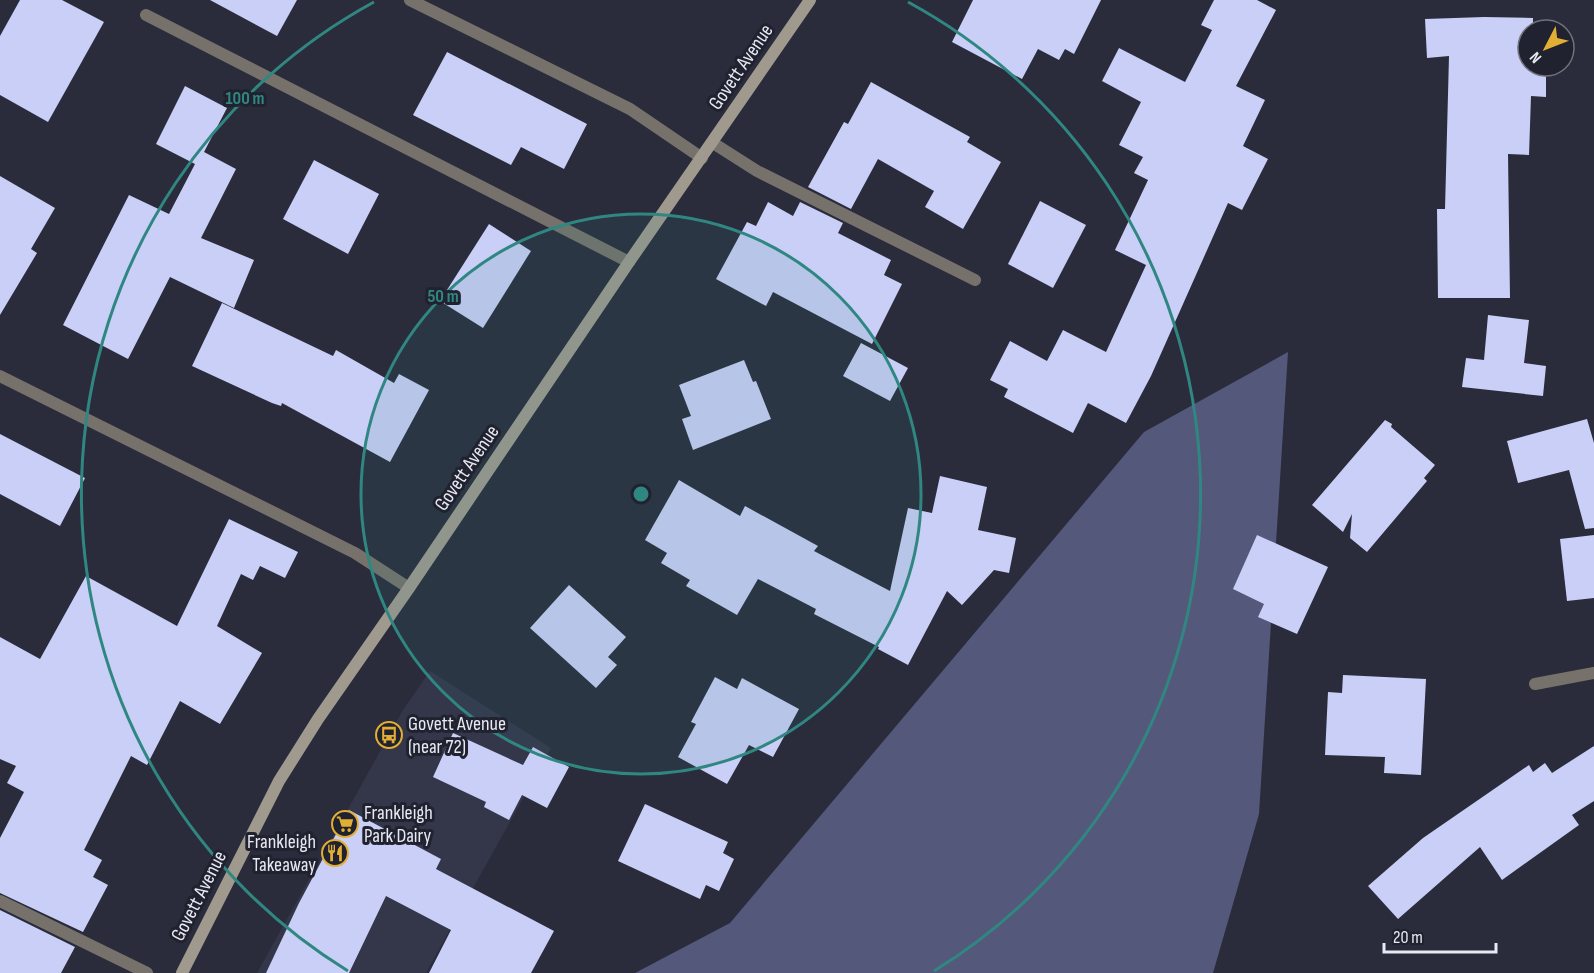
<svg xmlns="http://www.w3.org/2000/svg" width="1594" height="973" viewBox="0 0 1594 973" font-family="'Sofia Sans Condensed',sans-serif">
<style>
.built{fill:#34364a}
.forest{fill:#54587a}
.building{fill:#c9cff6}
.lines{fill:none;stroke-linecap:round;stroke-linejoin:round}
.lane{stroke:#76726b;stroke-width:12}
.street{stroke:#76726b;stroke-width:12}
.secondary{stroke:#9f998e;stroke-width:12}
.ring{fill:none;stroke:#308782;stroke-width:3}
.labels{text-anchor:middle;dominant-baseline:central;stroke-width:6;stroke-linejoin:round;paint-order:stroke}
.street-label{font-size:20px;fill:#e8eaf3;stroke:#212230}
.poi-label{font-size:20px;fill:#e8eaf3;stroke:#212230;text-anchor:start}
.centre{fill:#308782;stroke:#212230;stroke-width:3}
.ring-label{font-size:18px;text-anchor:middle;font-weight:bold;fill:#308782;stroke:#212230;stroke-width:6;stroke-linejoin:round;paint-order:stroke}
</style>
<rect width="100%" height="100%" fill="#2a2c3b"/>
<path class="built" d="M430,671L551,748L426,973H257L403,710Z"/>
<path class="forest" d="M1288,352L1259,814L1213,973H635L730,923L1144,432Z"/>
<g class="building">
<path d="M20,0H62L104,22L48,122L0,95V36Z"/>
<path d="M210,0H297L277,36Z"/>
<path d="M973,0H1101L1074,54L1065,49L1059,60L1038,49L1022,79L952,42Z"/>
<path d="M1214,0H1257L1276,10L1236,86L1265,100L1243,146L1268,159L1242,210L1228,203L1151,376L1126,423L1088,403L1073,433L1004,397L1008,389L990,380L1010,341L1047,361L1063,330L1106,352L1146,265L1115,250L1148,180L1134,173L1143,157L1119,145L1141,102L1102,81L1119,48L1185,82L1212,30L1201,25Z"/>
<path d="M1484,17L1533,18V23H1547V30H1528V66H1546V97L1531,96L1529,155L1508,154L1510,298H1438L1437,209H1445L1449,56L1427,58L1425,19Z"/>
<path d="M447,52L587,124L564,169L521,147L511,165L413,115Z"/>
<path d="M871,82L970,137L967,142L1001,162L963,229L925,207L934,191L878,159L851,209L808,187L844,122L848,124Z"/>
<path d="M185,86L227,108L204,152L236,169L201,238L254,260L234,308L170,277L128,359L63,325L129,195L169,214L195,164L156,144Z"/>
<path d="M314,160L379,194L348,254L283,219Z"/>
<path d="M0,176L55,208L31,249L37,253L0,315Z"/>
<path d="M1040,201L1086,225L1053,288L1008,264Z"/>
<path d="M768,202L793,216L800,202L843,223L838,233L891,260L884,275L902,284L872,344L773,292L766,306L716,279L747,222L756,226Z"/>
<path d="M489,224L531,251L483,328L440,301Z"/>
<path d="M222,303L333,356L336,350L394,383L399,374L429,390L390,462L282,403L281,406L272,403L192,366Z"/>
<path d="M1488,315L1529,320L1524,363L1546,366L1543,396L1462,387L1466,358L1484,360Z"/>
<path d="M861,343L908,368L890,401L843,376Z"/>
<path d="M744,360L753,382L756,381L771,419L693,450L682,419L691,416L679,385Z"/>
<path d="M1587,419L1594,443V528L1585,529L1569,470L1518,483L1507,441Z"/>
<path d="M1385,420L1392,424L1391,427L1435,465L1424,478L1427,481L1367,552L1350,538L1352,514L1343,532L1312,505Z"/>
<path d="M0,434L85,478L60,526L0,494Z"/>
<path d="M940,476L987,487L978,530L1016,538L1009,573L994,570L962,605L947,591L908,665L878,649L879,647L814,614L816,609L758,579L737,615L686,586L690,580L661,563L667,553L645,540L679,480L740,516L745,506L818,546L814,551L890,591L908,508L932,513Z"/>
<path d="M229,519L298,552L285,578L260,566L253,580L241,574L217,626L262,653L220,724L180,701L147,765L131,756L84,850L102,860L93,877L108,885L83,932L0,893V838L24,792L7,783L16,766L0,759V637L40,659L86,576L177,626Z"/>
<path d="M1257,535L1328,567L1297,634L1258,617L1264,604L1233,589Z"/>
<path d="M1594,535V598L1567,601L1560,539Z"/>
<path d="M569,585L626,637L608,657L617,665L596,688L530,628Z"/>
<path d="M1343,675L1426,679L1421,775L1384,773L1385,757L1325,755L1328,692L1342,693Z"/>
<path d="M715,677L737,689L742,678L799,709L773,757L749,745L727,784L678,757L696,724L691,722Z"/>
<path d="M453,733L523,765L533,747L569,767L547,808L522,795L509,820L484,807L486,802L433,777Z"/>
<path d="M1594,746V801L1572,815L1579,825L1502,880L1480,847L1398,919L1368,886L1423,838L1529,765L1533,772L1545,763L1552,773Z"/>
<path d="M645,804L728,842L723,853L734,859L719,891L706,885L700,899L618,861Z"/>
<path d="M349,810L441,859L436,869L554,931L531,973H429L451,930L386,896L349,973H266L299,903Z"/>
<path d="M0,910L75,947L61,973H0Z"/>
</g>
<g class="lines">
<g class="lane">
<path d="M410,0L630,109L702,158"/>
<path d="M146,15L629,262"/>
<path d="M713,143L757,171L975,280"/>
<path d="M0,376L355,553L409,588"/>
<path d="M0,901L147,973"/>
</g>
<path class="street" d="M1535,684L1594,673"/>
<path class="secondary" d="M182,973L279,781L318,719L409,588L629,262L810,0"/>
</g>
<circle cx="641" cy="494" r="280" fill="#308782" fill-opacity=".12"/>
<g class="ring">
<circle cx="641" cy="494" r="280"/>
<path d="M348 971A560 560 0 0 1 374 2M908 2A560 560 0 0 1 934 971"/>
</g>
<defs>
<symbol id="bus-ring" viewBox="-11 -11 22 22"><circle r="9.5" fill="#212230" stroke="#e2af34" stroke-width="1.5"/><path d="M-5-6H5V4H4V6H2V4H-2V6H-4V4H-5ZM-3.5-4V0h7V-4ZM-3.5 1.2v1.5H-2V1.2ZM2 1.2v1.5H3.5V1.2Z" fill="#e2af34"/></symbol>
<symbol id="supermarket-ring" viewBox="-11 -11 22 22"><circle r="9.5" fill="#212230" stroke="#e2af34" stroke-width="1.5"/><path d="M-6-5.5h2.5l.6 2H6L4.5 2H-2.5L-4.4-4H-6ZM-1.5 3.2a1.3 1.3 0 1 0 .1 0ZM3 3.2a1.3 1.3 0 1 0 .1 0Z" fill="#e2af34"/></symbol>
<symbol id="restaurant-ring" viewBox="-11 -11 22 22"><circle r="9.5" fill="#212230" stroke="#e2af34" stroke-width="1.5"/><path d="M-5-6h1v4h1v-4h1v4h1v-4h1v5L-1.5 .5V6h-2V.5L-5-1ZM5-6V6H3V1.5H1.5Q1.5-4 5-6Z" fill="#e2af34"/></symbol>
</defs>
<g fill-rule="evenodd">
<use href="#bus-ring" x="374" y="720" width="30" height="30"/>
<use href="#supermarket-ring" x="330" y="809" width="30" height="30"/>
<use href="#restaurant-ring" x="320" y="838" width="30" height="30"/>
</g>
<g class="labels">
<g class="street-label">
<text transform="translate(741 67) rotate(-56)">Govett Avenue</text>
<text transform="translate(467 468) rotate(-56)">Govett Avenue</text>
<text transform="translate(199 896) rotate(-63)">Govett Avenue</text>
</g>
<g class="poi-label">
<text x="408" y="724">Govett Avenue<tspan x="408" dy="23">(near 72)</tspan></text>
<text x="364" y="813">Frankleigh<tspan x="364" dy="23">Park Dairy</tspan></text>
<text x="316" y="842" text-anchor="end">Frankleigh<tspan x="316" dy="23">Takeaway</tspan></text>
</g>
</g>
<circle cx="641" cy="494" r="9" class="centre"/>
<g class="ring-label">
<text x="245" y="104">100 m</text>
<text x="443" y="302">50 m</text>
</g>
<g transform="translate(1546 48) rotate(228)"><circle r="28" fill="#212230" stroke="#71727e" stroke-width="1.5"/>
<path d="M0-4.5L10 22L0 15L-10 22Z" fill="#e2af34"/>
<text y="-9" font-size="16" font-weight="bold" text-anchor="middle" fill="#e8eaf3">N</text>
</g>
<path d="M1384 943v9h112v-9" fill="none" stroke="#e8eaf3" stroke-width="3"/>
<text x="1393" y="943" font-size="18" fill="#e8eaf3" stroke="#212230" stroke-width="4.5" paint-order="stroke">20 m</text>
</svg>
